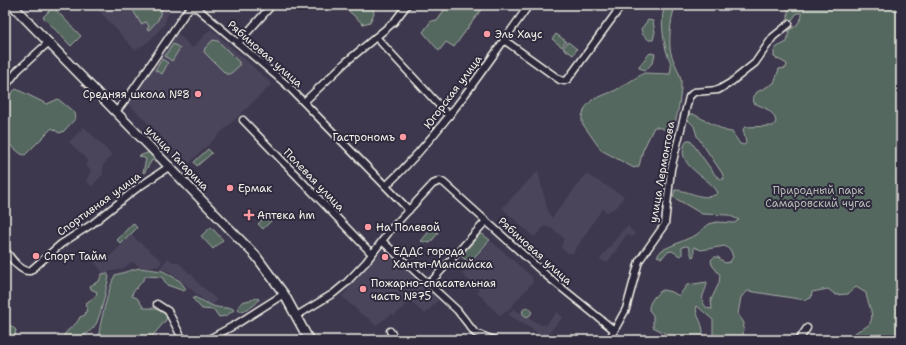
<svg xmlns="http://www.w3.org/2000/svg" width="906" height="345" viewBox="0 0 906 345" font-family="'Shantell Sans',sans-serif">
<style>
.built{fill:#4b455c}
.green{fill:#556861;stroke:#a4aca4}
.lines{fill:none;stroke-linecap:round;stroke-linejoin:round}
.minor-casing{stroke:#f4f1e8;stroke-width:9}
.major-casing{stroke:#f4f1e8;stroke-width:11}
.minor{stroke:#2f2a3d;stroke-width:6}
.major{stroke:#2f2a3d;stroke-width:8}
.poi-dot{fill:#ff9aa2;stroke:#2f2a3d;stroke-width:1.5}
.labels{text-anchor:middle;dominant-baseline:central;stroke-width:4;stroke-linejoin:round;paint-order:stroke}
.poi-label{font-size:11px;fill:#f4f1e8;stroke:#2f2a3d;text-anchor:start}
.street-label{font-size:11px;fill:#f4f1e8;stroke:#2f2a3d}
.park-label{font-size:11px;fill:#b4bab2;stroke:#2f2a3d}
</style>
<rect width="100%" height="100%" fill="#3e384e"/>
<filter id="ink" filterUnits="userSpaceOnUse"><feTurbulence type="fractalNoise" baseFrequency=".025" numOctaves="2"/><feDisplacementMap in="SourceGraphic" scale="8" xChannelSelector="R" yChannelSelector="G"/><feConvolveMatrix kernelMatrix="1 2 1 2 8 2 1 2 1" color-interpolation-filters="sRGB"/></filter>
<g filter="url(#ink)">
<g class="built">
<path d="M94,5H130L141,24L146,21L150,26L148,30L161,13L163,5H171L164,25L148,42L135,50Z"/>
<path d="M211,29L272,84L188,164L129,104L176,32L192,48Z"/>
<path d="M84,127L112,155L103,165V174L92,186L86,181L91,171L87,166V159L69,142Z"/>
<path d="M538,171L548,212L552,218L586,174L624,196L618,206L607,212L602,209L573,253H568L561,248L564,238L554,230L545,226L534,237L502,208Z"/>
<path d="M628,226L635,234L632,237L627,234L607,263L600,259L623,230Z"/>
<path d="M131,235L162,261L159,266L143,268L132,262L122,269L103,273L93,260L98,257L104,263Z"/>
<path d="M491,241L532,277L533,282L509,309L500,316L477,292L479,290L462,274Z"/>
<path d="M384,250L419,282L421,280L434,292L432,294L438,300L425,314L410,301L394,316L392,314L375,326L370,319L361,314L342,296L348,290V286Z"/>
<path d="M168,258L173,262H178L190,274L191,273L198,283L217,300L211,306L172,273L160,268Z"/>
<path d="M513,309L541,325H546L557,312L563,317L546,336L542,333L540,336L535,331L509,315Z"/>
</g>
<g class="green">
<path d="M130,5H163L158,20L149,30L147,29L149,26L146,22L141,24Z"/>
<path d="M342,5H372L374,13L370,22L363,24Z"/>
<path d="M477,5L483,7L454,47L446,42L439,51L423,32L431,21L438,20L444,10Z"/>
<path d="M665,5H676C671,15 669,36 670,48C671,59 679,69 681,80C682,89 677,127 670,131L657,127H654L643,150L639,166L634,168L601,150L582,123V116L585,108L592,100L616,90L644,73L670,74C673,62 669,61 666,50C663,37 660,18 665,5Z"/>
<path d="M788,5H901V340H886L880,334L874,340H856L853,337C855,328 868,330 871,321C874,312 867,303 866,293L856,287L848,294L836,295L828,289L812,292L811,298L805,300L748,291L741,297L738,314L744,323L743,336L745,340H713V320L697,306C693,315 707,324 702,340H678L653,327V315L649,310C648,303 656,293 663,290L672,292L679,296L687,285L707,282C707,292 697,298 707,308L712,309L711,300L719,283L720,275L712,265L711,260L714,257H718L725,263L730,262L733,257L731,251L725,246L701,250L694,247V256L692,257L689,247L686,246L682,247V255L680,256L672,251L667,252L662,258L657,256L662,250L696,235L709,224L717,222L734,223L739,220L728,215L702,214L673,197L675,190C690,190 704,203 718,193C710,176 671,166 687,140H690L716,176L721,179H724L722,173L697,136L694,126L688,120L687,114H693L726,131L732,132L740,144L744,145L746,143L743,129L745,127L773,126L776,122C774,110 764,108 754,103L753,98L757,92L774,83L779,69L786,68L787,64L774,57V51L777,47L787,42L789,30L796,26L802,17L801,13H797L792,20L788,19Z"/>
<path d="M53,7L81,36L71,46L43,17Z"/>
<path d="M648,20L653,21L655,32L653,40H649L643,35L641,29Z"/>
<path d="M556,34L566,41L562,47L552,39Z"/>
<path d="M213,40L218,41L239,62V66L230,74H226L204,52L205,48Z"/>
<path d="M568,42L577,49L573,55L563,48Z"/>
<path d="M173,44L180,48L172,61L165,56Z"/>
<path d="M650,53L655,54L653,62L646,70L639,68V66Z"/>
<path d="M162,59L168,63L162,74L155,70Z"/>
<path d="M16,89L47,104L58,99L75,113L76,118L63,132L59,133L52,128L25,155L21,154L9,144H5C5,128 0,100 16,89Z"/>
<path d="M208,149L212,153L197,166L194,162Z"/>
<path d="M150,152L160,163L152,160L144,173L143,172L146,159L139,156Z"/>
<path d="M266,216L271,221L263,229L258,224Z"/>
<path d="M133,223L137,228L121,244L117,240Z"/>
<path d="M211,227L223,240L213,249L201,236Z"/>
<path d="M432,228L438,233L430,243L421,241Z"/>
<path d="M481,233L490,240L469,263L461,256Z"/>
<path d="M139,268L163,271L180,281L186,289L184,291L167,285L162,277L146,276L136,289L133,291L132,296L137,298L144,308C153,308 160,309 167,316L166,320L149,340L99,339C97,332 110,284 115,275Z"/>
<path d="M107,273L109,277C105,292 103,308 97,322C94,329 85,335 79,340H59L63,338C65,329 76,327 80,317L85,315L87,308L86,303L96,296L97,292L91,289L90,286L99,281L102,274Z"/>
<path d="M194,297C213,305 210,308 232,308L234,310L226,316L219,317L214,310L202,309L193,299Z"/>
<path d="M257,298L259,299C257,305 245,312 239,311L238,307L242,302Z"/>
<circle cx="527" cy="312" r="4.5"/>
<path d="M5,321L16,330L14,340H5Z"/>
</g>
<g class="lines">
<defs>
<g id="minor">
<path d="M376,37L449,116"/>
<path d="M504,40L560,80L564,81L568,79L622,5"/>
<path d="M238,43L272,5"/>
<path d="M5,87L18,70L49,42"/>
<path d="M304,102L346,62L394,22L407,5"/>
<path d="M119,108L133,90L186,12L190,8H197L286,84L409,210"/>
<path d="M243,120L372,254"/>
<path d="M386,186C442,133 484,68 529,5"/>
<path d="M382,241L457,310L475,333L494,340"/>
<path d="M5,250C11,258 20,272 30,271L61,244L92,224L136,189L170,166"/>
<path d="M430,283L486,221"/>
<path d="M157,304L168,311L183,340"/>
<path d="M301,313L334,293L346,283L366,262L392,228L433,184L440,181L444,183L547,276L614,330"/>
<path d="M390,331L396,340"/>
<path d="M207,340L235,325L284,294"/>
<path d="M609,340L626,309L639,261L665,224L671,169L689,97L694,92L718,90L730,83L755,63L773,37L789,24"/>
<path d="M799,340L807,328"/>
</g>
<path id="major" d="M12,5L256,256L284,294L309,340"/>
</defs>
<use href="#minor" class="minor-casing"/>
<use href="#major" class="major-casing"/>
<use href="#minor" class="minor"/>
<use href="#major" class="major"/>
</g>
</g>
<g class="poi-dot">
<circle cx="487" cy="34" r="4"/>
<circle cx="198" cy="94" r="4"/>
<circle cx="403" cy="137" r="4"/>
<circle cx="230" cy="188" r="4"/>
<path d="M247 209h4v4h4v4h-4v4h-4v-4h-4v-4h4z"/>
<circle cx="368" cy="227" r="4"/>
<circle cx="36" cy="256" r="4"/>
<circle cx="385" cy="257" r="4"/>
<circle cx="363" cy="289" r="4"/>
</g>
<g class="labels">
<g class="poi-label">
<text x="495" y="34">Эль Хаус</text>
<text x="190" y="94" text-anchor="end">Средняя школа №8</text>
<text x="395" y="137" text-anchor="end">Гастрономъ</text>
<text x="238" y="188">Ермак</text>
<text x="257" y="215">Аптека hm</text>
<text x="376" y="227">На Полевой</text>
<text x="393" y="251">ЕДДС города<tspan x="393" dy="13">Ханты-Мансийска</tspan></text>
<text x="44" y="256">Спорт Тайм</text>
<text x="371" y="283">Пожарно-спасательная<tspan x="371" dy="13">часть №75</tspan></text>
</g>
<g class="street-label">
<text transform="translate(265 54) rotate(41)">Рябиновая улица</text>
<text transform="translate(453 92) rotate(-53)">Югорская улица</text>
<text transform="translate(177 158) rotate(46)">улица Гагарина</text>
<text transform="translate(662 172) rotate(-80)">улица Лермонтова</text>
<text transform="translate(314 180) rotate(46)">Полевая улица</text>
<text transform="translate(99 204) rotate(-36)">Спортивная улица</text>
<text transform="translate(535 251) rotate(42)">Рябиновая улица</text>
</g>
<g class="park-label">
<text x="818" y="190">Природный парк<tspan x="818" dy="13">Самаровский чугас</tspan></text>
</g>
</g>
<rect width="906" height="345" fill="none" stroke="#2f2a3d" stroke-width="20"/>
<rect x="10" y="10" width="886" height="325" fill="none" stroke="#f4f1e8" stroke-width="1.5" filter="url(#ink)"/>
</svg>
